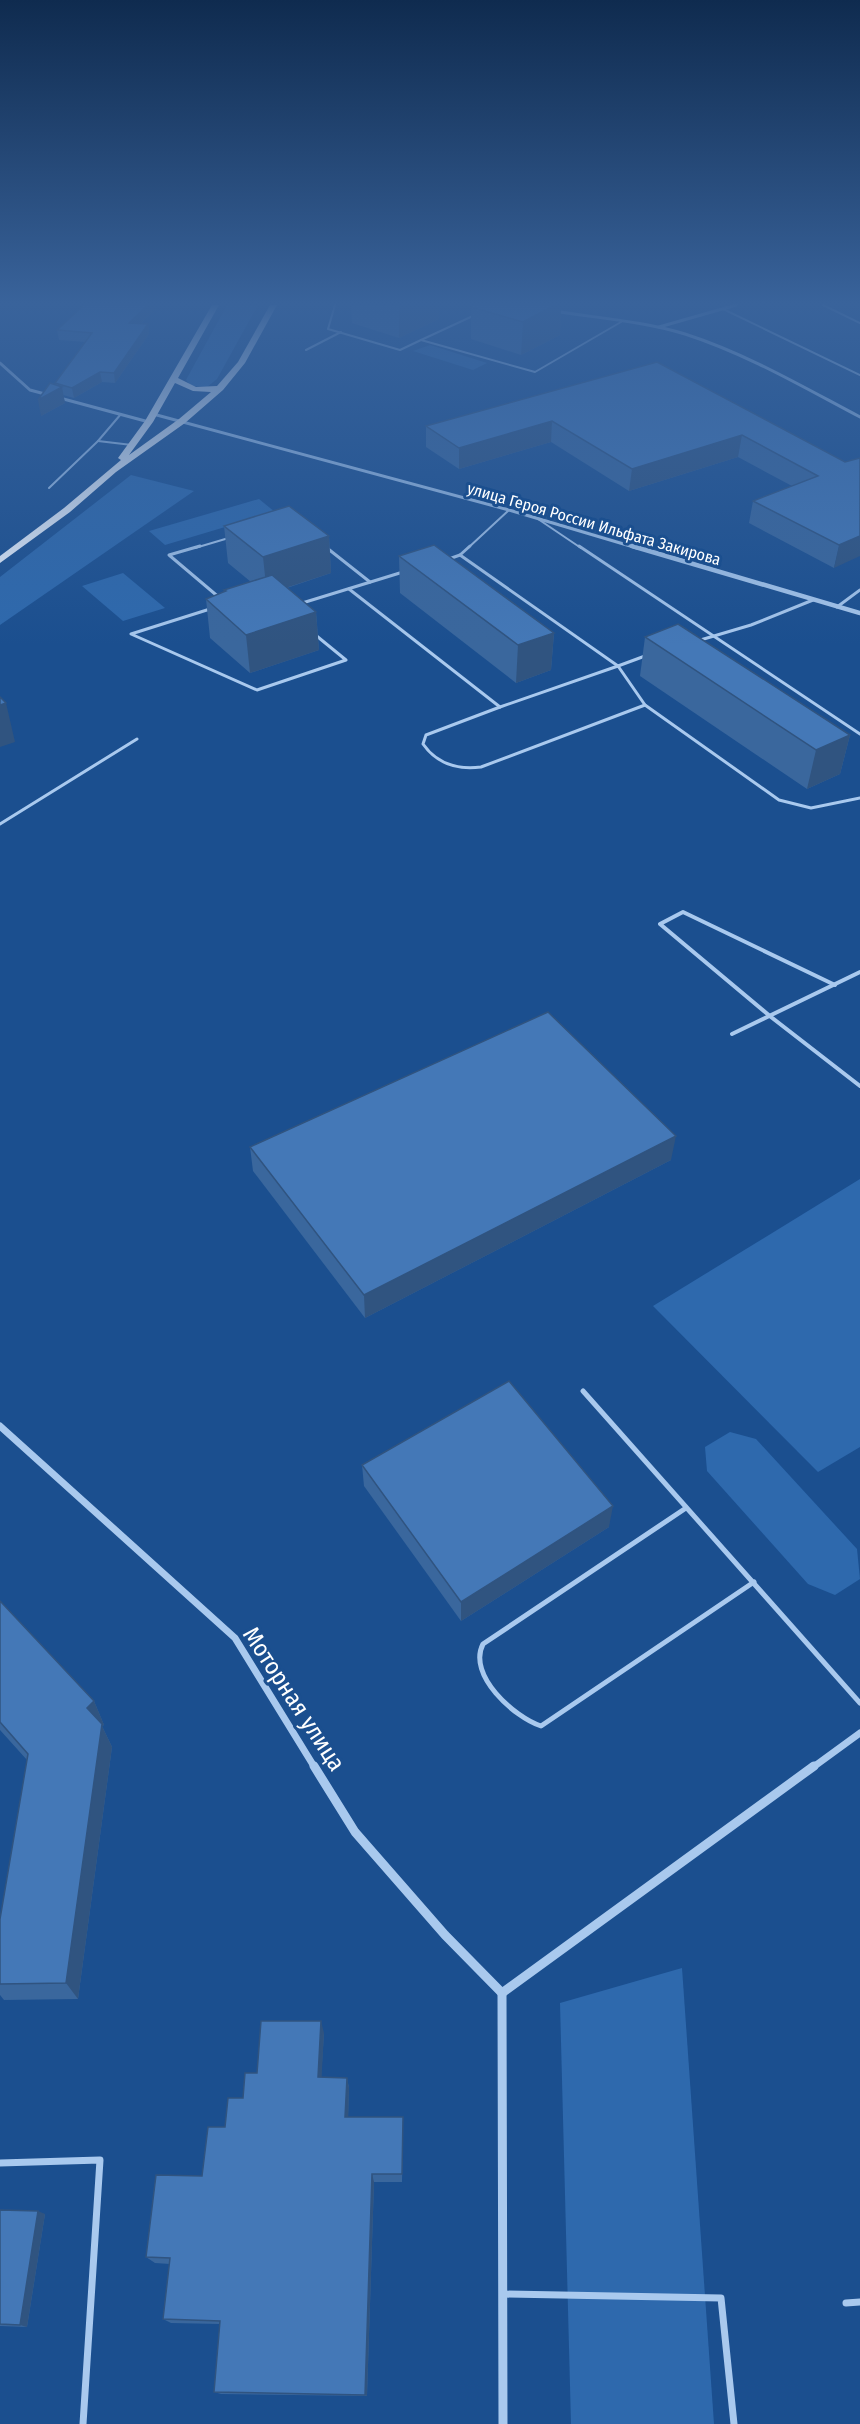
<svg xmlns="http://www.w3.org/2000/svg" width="860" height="2424" viewBox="0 0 860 2424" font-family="'Fira Sans Condensed',sans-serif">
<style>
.green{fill:#2e69ad}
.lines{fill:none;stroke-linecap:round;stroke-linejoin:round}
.service-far4{stroke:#a9c9ee;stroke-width:2}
.service-far3{stroke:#a9c9ee;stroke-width:3}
.service-far2{stroke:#a9c9ee;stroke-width:4}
.service-far1{stroke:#a9c9ee;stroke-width:5}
.service{stroke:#a9c9ee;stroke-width:7}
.minor-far3{stroke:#a9c9ee;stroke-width:3}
.minor-far2{stroke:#a9c9ee;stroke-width:4.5}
.minor-far1{stroke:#a9c9ee;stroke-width:7}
.minor{stroke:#a9c9ee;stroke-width:9}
.primary{fill:#f0f6ff;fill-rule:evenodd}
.wall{fill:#3a679d}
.shaded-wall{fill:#305480}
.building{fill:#4478b7;stroke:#305480;stroke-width:1.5}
.labels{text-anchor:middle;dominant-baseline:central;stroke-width:6;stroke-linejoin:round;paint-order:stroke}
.far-street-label{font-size:16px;fill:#fff;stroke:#1b4f8f}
.near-street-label{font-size:24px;fill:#fff;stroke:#1b4f8f}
</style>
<rect width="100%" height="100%" fill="#1b4f8f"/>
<g class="green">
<path d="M227,305H258L217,379L207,387L191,386L186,380Z"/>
<path d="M430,345L487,363L473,370L413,351Z"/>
<path d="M131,475L194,491L0,625V577Z"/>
<path d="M259,499L275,512L165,545L149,531Z"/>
<path d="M123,573L165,608L123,621L82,586Z"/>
<path d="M860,1179V1447L818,1472L653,1306Z"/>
<path d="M730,1432L756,1439L857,1549L860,1579L835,1595L808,1584L707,1471L705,1447Z"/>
<path d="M682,1968L714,2424H571L560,2003Z"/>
</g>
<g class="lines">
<g class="service-far4">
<path d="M335,305L328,329L400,350L421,340"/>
<path d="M823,305L860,323"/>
<path d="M723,309L860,375"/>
<path d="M475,315L421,340L535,372L621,322"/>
<path d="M306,350L341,332"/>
<path d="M98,441L132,445"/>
<path d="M49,488L98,441L121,414"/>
<path d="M538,519L581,548"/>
<path d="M195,548L232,537"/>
<path d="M468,548L509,510"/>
</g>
<g class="service-far3">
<path d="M200,546L169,555L221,599"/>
<path d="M579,546L860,734"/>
<path d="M327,548L370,582"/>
<path d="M460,555L618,666L645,656"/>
<path d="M446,560L460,555L470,546"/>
<path d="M349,589L500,707L618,666L645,705L779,800L811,808L860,798"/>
<path d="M299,604L403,572"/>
<path d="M837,607L860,590"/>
<path d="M210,609L131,634L257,690L346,660L313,633"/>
<path d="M697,641L751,625L813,600"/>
<path d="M500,707L426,735L423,744C437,764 457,770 481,767L645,705"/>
<path d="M0,824L137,739"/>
</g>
<g class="service-far2">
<path d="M835,985L683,912L660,924L771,1017L860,1086"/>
<path d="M732,1034L860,972"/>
</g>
<g class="service-far1">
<path d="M583,1391L860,1703"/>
<path d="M686,1508L483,1644C467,1675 514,1717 541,1726L754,1582"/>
</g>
<g class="service">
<path d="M0,2163L100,2160L83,2424"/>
<path d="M503,2294L721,2298L734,2424"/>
<path d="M846,2303L860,2302"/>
</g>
<g class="minor-far3">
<path d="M553,311C597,318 642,321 685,334C747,354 803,387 860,417"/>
<path d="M659,327L736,305"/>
<path d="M0,363L30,390L149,422"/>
<path d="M153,414L509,510L637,548"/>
</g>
<path class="minor-far2" d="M632,546L860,613"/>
<g class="minor-far1">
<path d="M0,1426L235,1638L315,1768"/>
<path d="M812,1768L860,1733"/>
</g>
<g class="minor">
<path d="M314,1766L355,1832L445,1935L502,1993"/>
<path d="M502,1993L814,1766"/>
<path d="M502,1993L503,2424"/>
</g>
<path class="primary" d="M212,305H219L178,378L196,387L217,386L238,362L270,305H277L245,363L223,390L185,423L116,472L70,512L0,563V556L64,508L121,460L118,458L145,421ZM175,383L193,391L211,392L179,419L129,455L153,422Z"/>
</g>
<g class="wall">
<path d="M84,305H156L157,308L140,324H148L149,334L115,383L102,382L74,398L63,395L65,403L41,416L56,385L55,383L85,342L59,340L57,330Z"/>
<path d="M351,305H439V319L399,338L352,323Z"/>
<path d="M474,305H561L560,335L521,355L471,339V307Z"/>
<path d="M657,362L845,462L860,458L834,568L749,523L753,501L792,486L738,457L629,491L551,442L459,469L426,447V426Z"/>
<path d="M224,526L329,536L331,573L287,588L316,612L319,650L250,673L210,638L206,599L224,592V590L251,582L228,563Z"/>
<path d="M399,556L554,633L551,670L516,683L400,593Z"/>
<path d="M645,637L850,735L840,774L807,789L640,676Z"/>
<path d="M250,1147L671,1160L365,1318L253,1171Z"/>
<path d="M362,1465L609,1527L461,1621L364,1486Z"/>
<path d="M0,1601L94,1701L104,1725L102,1726L112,1747L78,1999L4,2000L0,1995V1919L27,1760L0,1730Z"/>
<path d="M324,2033L321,2078H347L349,2088L348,2117L403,2127L402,2182H374L367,2396L221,2394L214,2392L220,2324L171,2323L163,2319L170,2264L155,2263L146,2257L202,2176L225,2127L243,2098Z"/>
<path d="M0,2210L45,2214L27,2327L0,2326Z"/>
</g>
<g class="shaded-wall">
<path d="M148,305H156L157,308L130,333L129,323Z"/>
<path d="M399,305H439V319L399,338Z"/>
<path d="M555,305H561L560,335L521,355L523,322Z"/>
<path d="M148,324L149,334L115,383L114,373Z"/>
<path d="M100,372L102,382L74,398L72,388Z"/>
<path d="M62,387L65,403L41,416L38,400Z"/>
<path d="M552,421L551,442L459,469V448Z"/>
<path d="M742,435L738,457L629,491L632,469Z"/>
<path d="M329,536L331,573L267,594L263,557Z"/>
<path d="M860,536V556L834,568L839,545Z"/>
<path d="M316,612L319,650L250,673L246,635Z"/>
<path d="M554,633L551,670L516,683L518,645Z"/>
<path d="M6,703L15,742L0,747V705Z"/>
<path d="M850,735L840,774L807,789L816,750Z"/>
<path d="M676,1136L671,1160L365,1318L364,1295Z"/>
<path d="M613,1506L609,1527L461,1621V1602Z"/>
<path d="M94,1701L104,1725L102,1726L112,1747L78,1999L66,1983L87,1708Z"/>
<path d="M321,2021L324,2033L321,2088L318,2077Z"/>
<path d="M347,2078L349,2088L348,2127L345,2117Z"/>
<path d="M372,2174L374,2182L367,2396L365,2395Z"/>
<path d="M38,2211L45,2214L27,2327L20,2325Z"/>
</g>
<g class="building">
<path d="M84,305H148L129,323L148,324L114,373L100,372L72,388L55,383L92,333L57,330Z"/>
<path d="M474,305H555L523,322L471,307Z"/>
<path d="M657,362L845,462L860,458V536L839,545L753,501L818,476L742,435L632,469L552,421L459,448L426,426Z"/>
<path d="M50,383L62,387L38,400Z"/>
<path d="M289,506L329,536L263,557L224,526Z"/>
<path d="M434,545L554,633L518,645L399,556Z"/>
<path d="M272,575L316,612L246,635L206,599L226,591L224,590Z"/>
<path d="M678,624L850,735L816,750L645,637Z"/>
<path d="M0,697L6,703L0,705Z"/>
<path d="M548,1012L676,1136L364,1295L250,1147Z"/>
<path d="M509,1381L613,1506L461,1602L362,1465Z"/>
<path d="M0,1601L94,1701L87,1708L102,1724L66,1983L0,1984V1919L28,1754L0,1722Z"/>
<path d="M261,2021H321L318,2077L347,2078L345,2117H403L402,2174H372L365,2395L214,2392L220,2321L163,2319L170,2258L146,2257L156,2175L202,2176L208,2127H225L228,2098H243L245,2073H257Z"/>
<path d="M0,2210L38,2211L20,2325L0,2324Z"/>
</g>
<linearGradient id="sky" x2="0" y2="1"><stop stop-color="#0f2b4f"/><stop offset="0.47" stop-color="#39639b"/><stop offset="1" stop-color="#39639b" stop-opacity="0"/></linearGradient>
<rect width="860" height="645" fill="url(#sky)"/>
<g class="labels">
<g class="far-street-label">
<text transform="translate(594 524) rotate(16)">улица Героя России Ильфата Закирова</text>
</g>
<g class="near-street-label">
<text transform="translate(294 1699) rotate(57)">Моторная улица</text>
</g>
</g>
</svg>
